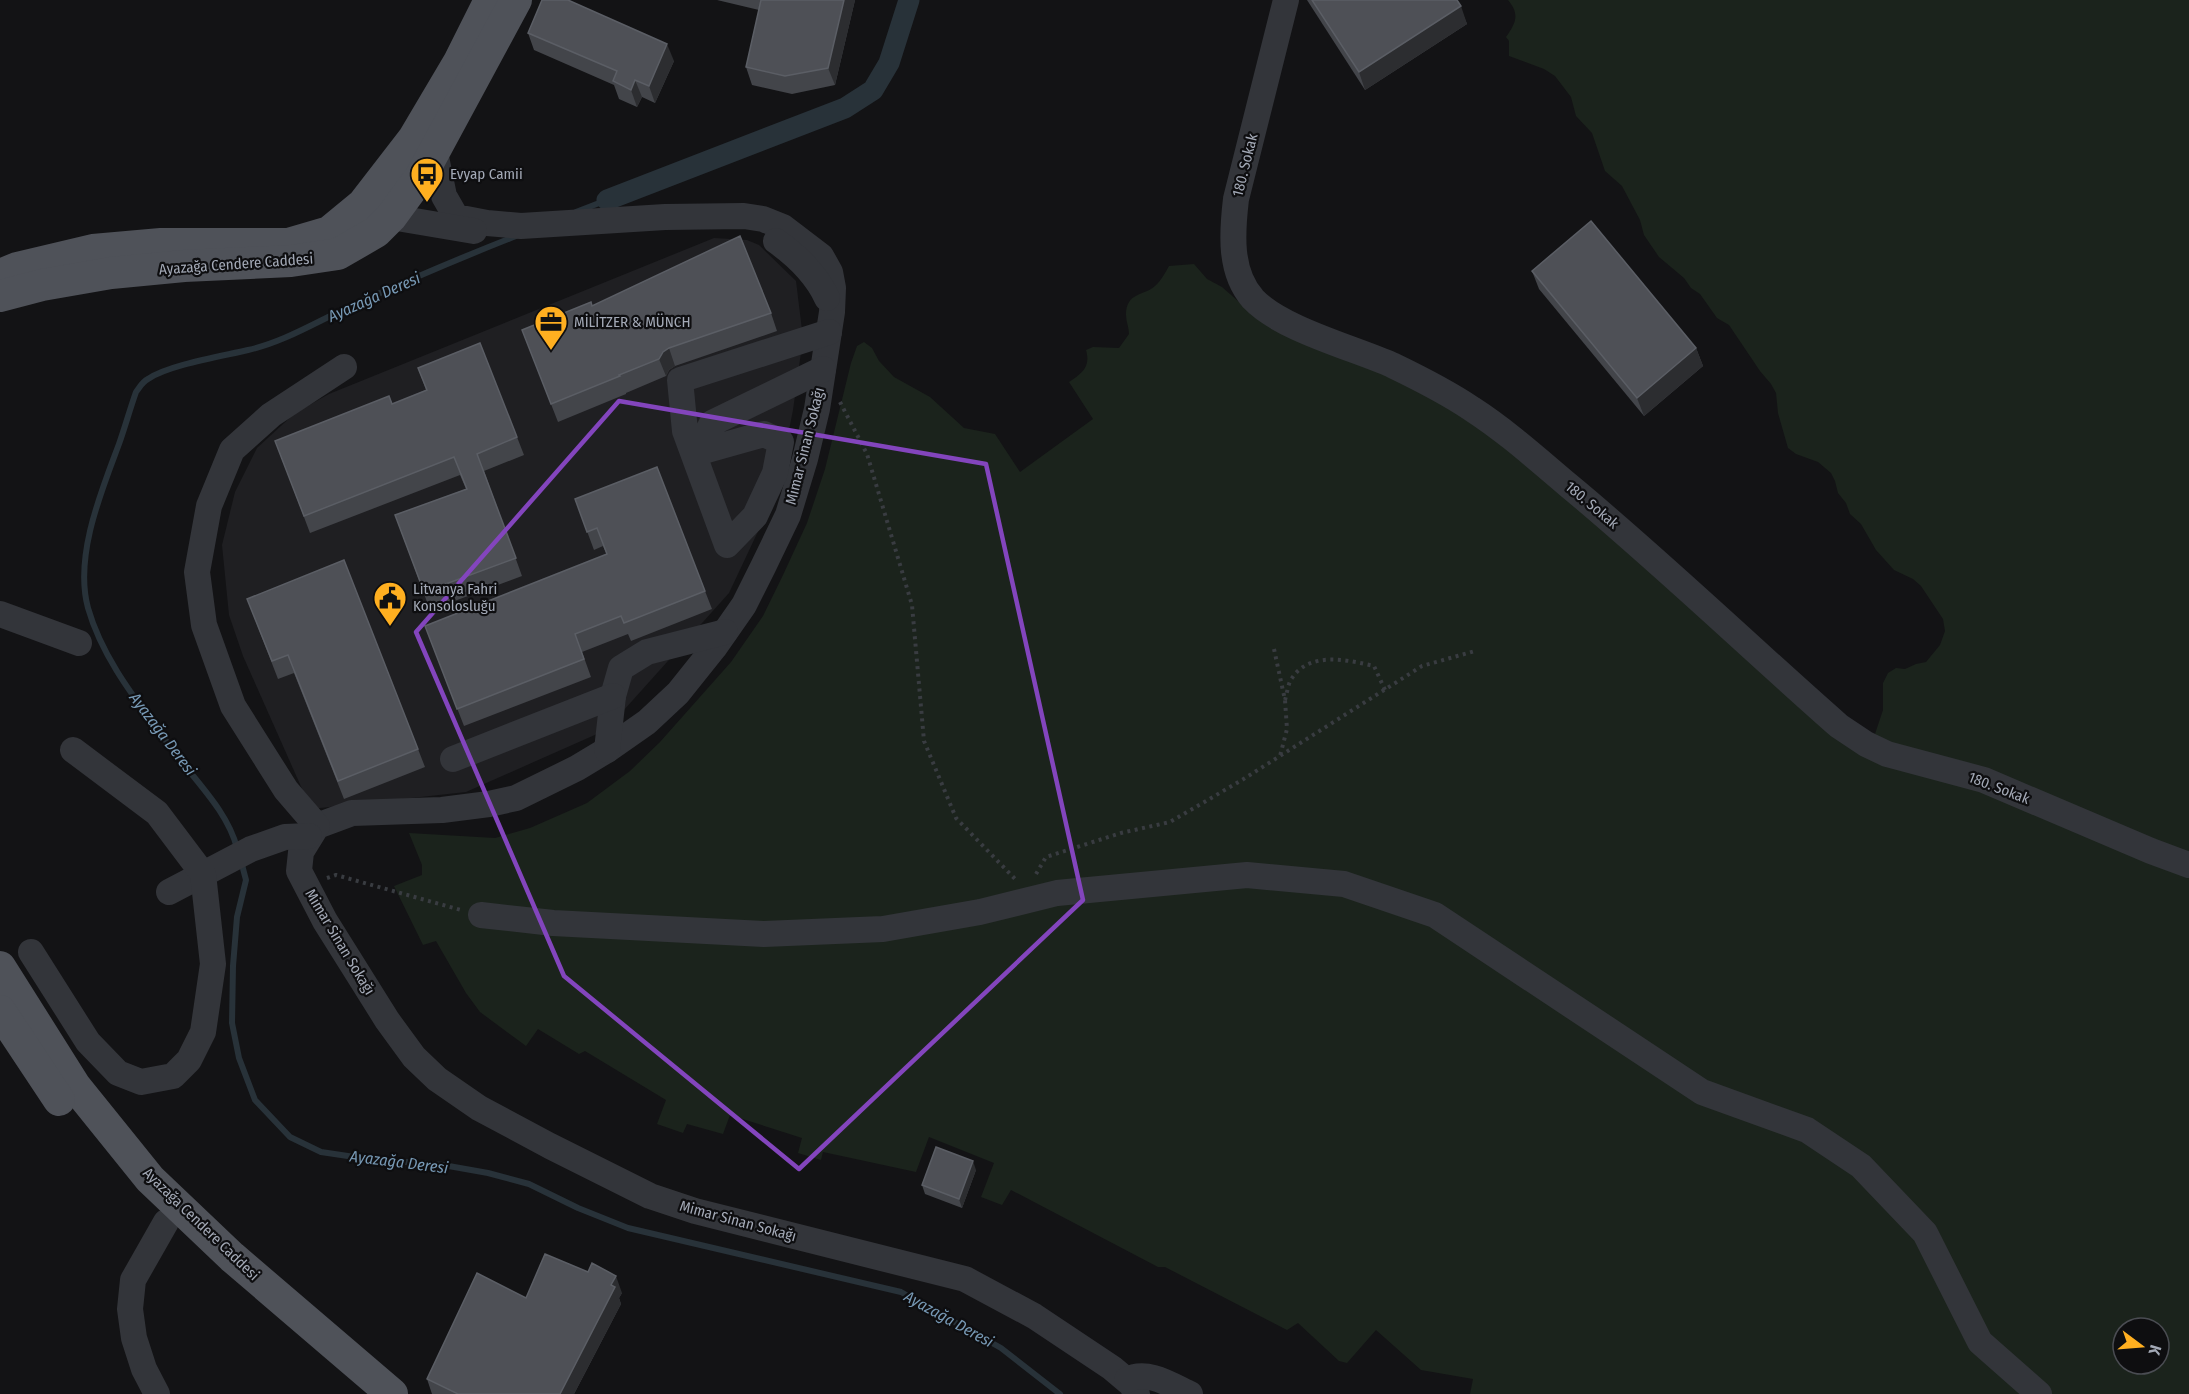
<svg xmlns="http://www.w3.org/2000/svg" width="2189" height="1394" viewBox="0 0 2189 1394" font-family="'Fira Sans Condensed',sans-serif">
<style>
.built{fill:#1f1f22}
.green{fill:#1b231c;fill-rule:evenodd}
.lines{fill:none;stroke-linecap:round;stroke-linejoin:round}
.stream{stroke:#283239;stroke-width:6}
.canal{stroke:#283239;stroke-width:21}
.path{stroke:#393c41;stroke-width:4;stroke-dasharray:3 4.5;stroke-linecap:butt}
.minor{stroke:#33353a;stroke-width:26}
.major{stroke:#4f5259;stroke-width:32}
.wall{fill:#43454a}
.shaded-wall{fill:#2c2d30}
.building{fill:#4e5056;stroke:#5b5e65;stroke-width:1.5}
.marked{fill:none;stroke:#8345bd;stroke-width:4.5;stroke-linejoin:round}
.labels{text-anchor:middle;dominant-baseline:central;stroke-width:4.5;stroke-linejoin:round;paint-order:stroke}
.street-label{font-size:15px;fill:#a3a9b6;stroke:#0e0e10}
.poi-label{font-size:15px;fill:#a3a9b6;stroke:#0e0e10;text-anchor:start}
.water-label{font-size:16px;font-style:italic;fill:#7799b5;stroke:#0e0e10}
</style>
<rect width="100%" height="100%" fill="#131315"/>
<path class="built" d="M714,238L747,240L759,245L796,281L803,338L793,410L777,491L729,593L606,730L466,792L311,809L243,656L229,615L222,545L235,492L257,448L295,413L329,394Z"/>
<path class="green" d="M1508,0H2189V1394H1470L1473,1379L1421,1370L1376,1330L1347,1363L1339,1361L1298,1323L1287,1330L1165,1267H1158L1011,1190L1002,1205L981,1197L994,1163L929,1137L916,1172L823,1152L821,1160L798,1153L802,1138L730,1115L723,1134L687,1124L683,1133L657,1124L666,1100L585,1051L579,1054L538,1029L526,1046L480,1012L466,993L436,941L423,945L394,886L422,875V865L409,833L495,838L530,828L587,803L630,771L660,742L731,662L763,616L783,575L807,523L825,469L851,363L857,346L864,342L872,348L879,361L894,377L930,397L964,428L995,434L1020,472L1093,419L1069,382C1082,373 1091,367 1086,350L1093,347L1119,348L1129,334C1129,328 1126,321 1126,315C1126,292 1144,296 1155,286C1161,281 1165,273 1169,266L1194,264L1207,279L1222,287L1264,324L1388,375L1495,434L1834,734L1887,741L1875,734L1883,710V683L1888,673L1896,668L1905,669L1916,664L1926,662L1940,645L1945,631L1943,619L1921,586L1913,579L1894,570L1876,550L1861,524L1850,514L1846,503L1838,493L1835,481L1831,473L1818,462L1796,454L1788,448L1778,413L1776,393L1771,384L1760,371L1729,325L1717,318L1700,294L1691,288L1684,278L1659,257L1644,235L1640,220L1622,186L1605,171L1592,133L1576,116L1571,97L1555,76L1544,69L1509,56V41L1506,37C1516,23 1520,14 1508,0ZM2123,1328H2159V1364H2123Z"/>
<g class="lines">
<g class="stream">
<path d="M576,212L607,200"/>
<path d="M237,848C227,810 195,781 172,749C141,706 103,661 88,608C74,557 101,492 119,444C125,427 130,409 136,392C140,387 142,382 148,379C168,365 223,356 248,350C284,342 316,322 349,307C404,282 460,258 516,236"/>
<path d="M241,861L246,880L237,917L233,966L232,1023L239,1058L255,1100L290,1137L321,1152L368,1159L443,1165L488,1173L529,1184L578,1208L628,1228L901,1292L1001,1348L1060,1394"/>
</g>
<path class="canal" d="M607,200L845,108L873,90L889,63L909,0"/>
<g class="path">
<path d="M840,402L867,454L912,605L924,741L956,818L1017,881"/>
<path d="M1274,649L1285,700L1287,729L1280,756"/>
<path d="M1285,700C1287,694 1288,683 1292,678C1310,651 1348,660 1374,666L1385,690"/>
<path d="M1036,874L1046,857L1121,833L1170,822L1242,780L1422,666L1475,651"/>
<path d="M327,878L336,875L461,910"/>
</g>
<g class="minor">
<path d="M1286,0L1236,199C1232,233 1229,272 1253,299C1281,329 1354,348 1392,365C1419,378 1447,392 1472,409C1506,431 1536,458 1568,485C1661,562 1748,646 1839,726L1866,744L1887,754L1984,780L2151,851L2189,865"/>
<path d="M435,152L444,196L456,217L487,223L521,226L665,217L744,216L763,219L783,227L821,256L830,272L833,288L832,312L817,409L805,459L788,515L763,567L744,605L714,648L678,693L647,722L607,750L577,768L516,798L489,804L442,810L352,813L317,826L301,852L299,871L325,921L387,1020L414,1057L437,1079L479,1108L550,1146L650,1196L695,1211L965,1279L1034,1316L1112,1368L1131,1384L1137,1394"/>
<path d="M391,217L474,231"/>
<path d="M776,241C797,256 816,274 827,298"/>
<path d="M823,369L712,423L704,439L707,450L764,434L781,442L775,473L755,516L727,545L685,431L680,380L829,332"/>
<path d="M0,614L79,643"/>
<path d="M607,750L613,696L621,668L647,652L725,632"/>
<path d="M453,759L613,696"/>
<path d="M317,826L286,790L233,706L204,625L197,572L209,506L232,450L271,415L344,367"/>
<path d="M169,892L251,849L285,837L309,836"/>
<path d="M481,915L553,923L764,934L883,929L980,912L1057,893L1247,875L1344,884L1435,915L1702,1092L1807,1130L1861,1166L1925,1233L1980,1342L2039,1394"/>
<path d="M31,952L88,1042L118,1073L141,1082L173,1076L189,1060L203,1032L213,964L203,874L157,813L73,750"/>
<path d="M1127,1380C1147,1369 1171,1385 1190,1394"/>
<path d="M157,1394L144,1369L134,1338L130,1309L133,1280L166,1222"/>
</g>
<g class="major">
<path d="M0,275L17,268L93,250L161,244H288L329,232L363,204L414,138L459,62L490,0"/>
<path d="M0,296L42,285L111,273L184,266L291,261L338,254L376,232L391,217L421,176L516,0"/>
<path d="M0,967L75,1086L150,1179L232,1257L392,1394"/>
<path d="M0,1011L59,1100"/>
</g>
</g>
<g class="wall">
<path d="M717,0H855L835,85L792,94L752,85L746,67L759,10Z"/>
<path d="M1307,0H1457L1467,24L1365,90Z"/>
<path d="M528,33L674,61L655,103L642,97L637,107L619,99L614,85L534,50Z"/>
<path d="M1532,271L1696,348L1703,366L1644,416L1539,289Z"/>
<path d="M592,306L771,313L777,331L675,366L669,370L666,376L626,393V394L558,422L522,330Z"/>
<path d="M418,368L517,437L524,455L484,471L522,576L430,610L395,515L466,489L460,475L310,533L282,459L392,404L426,390Z"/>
<path d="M575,499L705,591L712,609L631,641L628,634L582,652L591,677L464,726L432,644L607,555L603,546L594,550Z"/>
<path d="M247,599L418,749L425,767L344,799L294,673L278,679Z"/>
<path d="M976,1170L962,1208L925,1194L922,1185Z"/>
<path d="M622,1293L619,1298L621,1304L574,1394H432L427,1379L526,1298Z"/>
</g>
<g class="shaded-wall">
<path d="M844,0H855L835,85L828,68Z"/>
<path d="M1461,6L1467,24L1365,90L1359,72Z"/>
<path d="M667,44L674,61L655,103L649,86Z"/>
<path d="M635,80L642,97L637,107L631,90Z"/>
<path d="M669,348L675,366L669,370L666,376L659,359L663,352Z"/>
<path d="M1696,348L1703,366L1644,416L1637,398Z"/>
<path d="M973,1161L976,1170L962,1208L959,1199Z"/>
<path d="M616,1276L622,1293L619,1298L621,1304L574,1394H560Z"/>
</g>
<g class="building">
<path d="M542,0H568L667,44L649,86L635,80L631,90L613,81L617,71L528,33Z"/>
<path d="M761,0H844L828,68L785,76L746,67Z"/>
<path d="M1312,0H1457L1461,6L1359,72Z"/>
<path d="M1591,221L1696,348L1637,398L1532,271Z"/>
<path d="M740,236L771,313L669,348L663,352L659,359L619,375L620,376L551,404L522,330L591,302L592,306Z"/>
<path d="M480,343L517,437L477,454L516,558L424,592L395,515L467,489L454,457L304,516L275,441L389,396L392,404L427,390L418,368Z"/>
<path d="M657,467L705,591L624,623L621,616L575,634L584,659L457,709L425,626L607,554L597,528L587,532L575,499Z"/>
<path d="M344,560L418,749L338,781L288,655L272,661L247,599Z"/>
<path d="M936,1147L973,1161L959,1199L922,1185Z"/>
<path d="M545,1254L588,1272L592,1263L616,1276L611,1285L615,1287L560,1394H458L427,1379L477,1273L526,1298Z"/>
</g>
<path class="marked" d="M619,401L986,464L1083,900L799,1169L564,976L416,632Z"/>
<defs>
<symbol id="bus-pin" viewBox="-11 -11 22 30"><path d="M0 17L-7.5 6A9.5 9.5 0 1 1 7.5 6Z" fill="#ffaf20" stroke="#0e0e10"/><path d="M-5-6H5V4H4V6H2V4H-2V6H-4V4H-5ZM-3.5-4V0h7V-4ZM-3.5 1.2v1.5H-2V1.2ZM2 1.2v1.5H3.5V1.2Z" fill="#111"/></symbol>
<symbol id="office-pin" viewBox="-11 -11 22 30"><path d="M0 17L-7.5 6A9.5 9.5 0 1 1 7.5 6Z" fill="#ffaf20" stroke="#0e0e10"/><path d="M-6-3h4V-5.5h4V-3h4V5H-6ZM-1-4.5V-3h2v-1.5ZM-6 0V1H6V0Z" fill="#111"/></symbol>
<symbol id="civic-pin" viewBox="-11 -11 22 30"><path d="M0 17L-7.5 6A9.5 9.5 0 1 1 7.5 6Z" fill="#ffaf20" stroke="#0e0e10"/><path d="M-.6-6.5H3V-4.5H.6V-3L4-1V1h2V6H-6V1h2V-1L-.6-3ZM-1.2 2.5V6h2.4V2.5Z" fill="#111"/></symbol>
</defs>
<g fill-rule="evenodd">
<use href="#bus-pin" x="408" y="155" width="38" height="52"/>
<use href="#office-pin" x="532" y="303" width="38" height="52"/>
<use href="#civic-pin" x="371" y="579" width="38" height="52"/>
</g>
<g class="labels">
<g class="street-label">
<text transform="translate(1245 165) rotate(-76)">180. Sokak</text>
<text transform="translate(236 264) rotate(-4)">Ayazağa Cendere Caddesi</text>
<text transform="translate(805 446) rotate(-76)">Mimar Sinan Sokağı</text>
<text transform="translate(1592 505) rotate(40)">180. Sokak</text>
<text transform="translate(1999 788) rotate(21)">180. Sokak</text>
<text transform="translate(340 942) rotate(59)">Mimar Sinan Sokağı</text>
<text transform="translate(738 1221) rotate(15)">Mimar Sinan Sokağı</text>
<text transform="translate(201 1224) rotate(44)">Ayazağa Cendere Caddesi</text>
</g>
<g class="poi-label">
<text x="450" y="174">Evyap Camii</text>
<text x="574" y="322">MİLİTZER &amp; MÜNCH</text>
<text x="413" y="589">Litvanya Fahri<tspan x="413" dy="17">Konsolosluğu</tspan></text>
</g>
<g class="water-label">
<text transform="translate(374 297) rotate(-24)">Ayazağa Deresi</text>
<text transform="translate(163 734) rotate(53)">Ayazağa Deresi</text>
<text transform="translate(399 1162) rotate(7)">Ayazağa Deresi</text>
<text transform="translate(949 1319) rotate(29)">Ayazağa Deresi</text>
</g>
</g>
<g transform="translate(2141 1346) rotate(106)"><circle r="28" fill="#0e0e10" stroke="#4a4c52" stroke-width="1.5"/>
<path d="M0-4.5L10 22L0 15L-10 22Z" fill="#ffaf20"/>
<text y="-9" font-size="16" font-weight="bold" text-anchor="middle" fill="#a3a9b6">K</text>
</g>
</svg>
